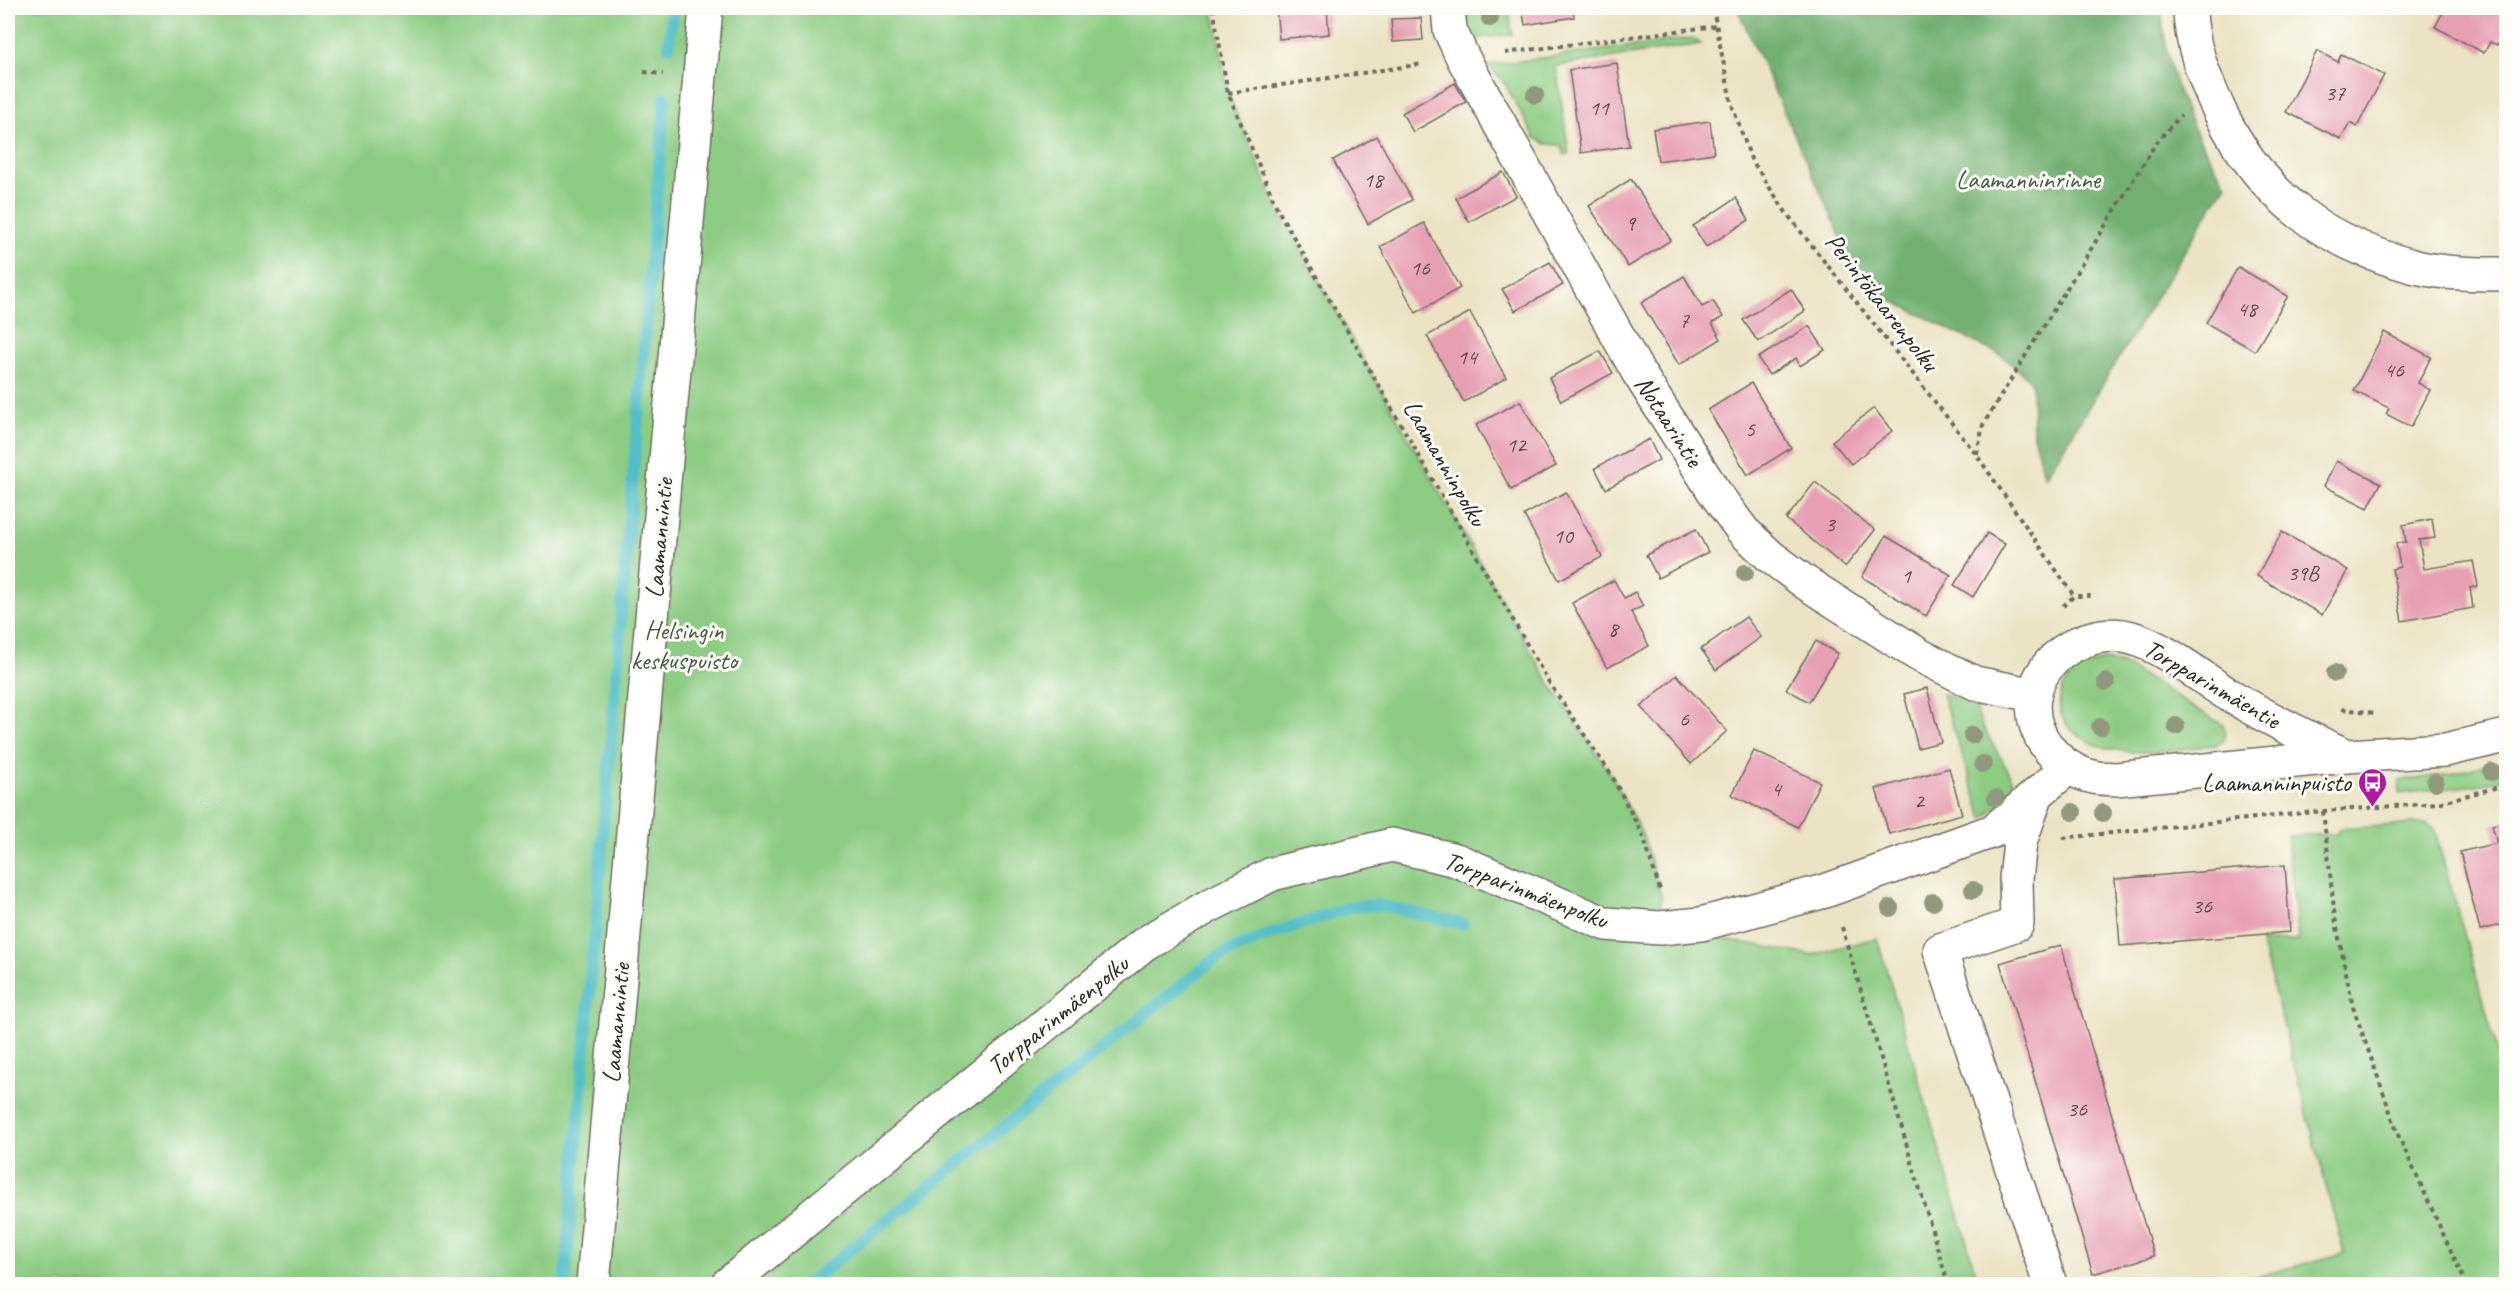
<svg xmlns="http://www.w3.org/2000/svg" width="2514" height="1292" viewBox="0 0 2514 1292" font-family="Caveat,sans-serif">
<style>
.green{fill:#8dcc83;stroke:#5c7c57;stroke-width:1.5}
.forest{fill:#72b071;stroke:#4e6e4e;stroke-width:1.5}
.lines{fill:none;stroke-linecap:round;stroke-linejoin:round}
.stream{stroke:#51bec8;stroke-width:12}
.building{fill:#e79fb4}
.minor-casing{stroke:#6f6b61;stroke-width:36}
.path{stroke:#6f6b61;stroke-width:4;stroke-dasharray:4.5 4.5;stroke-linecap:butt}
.minor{stroke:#fff;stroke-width:33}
.tree{fill:#92987e}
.labels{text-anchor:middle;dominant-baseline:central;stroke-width:6;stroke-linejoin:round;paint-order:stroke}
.number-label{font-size:22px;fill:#5a484d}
.park-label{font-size:26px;fill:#485b45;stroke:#fdfcf7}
.street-label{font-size:26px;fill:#2b2b2b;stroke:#fdfcf7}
.poi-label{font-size:26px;fill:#2b2b2b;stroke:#fdfcf7;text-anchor:end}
</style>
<rect width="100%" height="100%" fill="#fdfcf7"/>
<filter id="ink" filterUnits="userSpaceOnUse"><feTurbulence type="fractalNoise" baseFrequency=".0167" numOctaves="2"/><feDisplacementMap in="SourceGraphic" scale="12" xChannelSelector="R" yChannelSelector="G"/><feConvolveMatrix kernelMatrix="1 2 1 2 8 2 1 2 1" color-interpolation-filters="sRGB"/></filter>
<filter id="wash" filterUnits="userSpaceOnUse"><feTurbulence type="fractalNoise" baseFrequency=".008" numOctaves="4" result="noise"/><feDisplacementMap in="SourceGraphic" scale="24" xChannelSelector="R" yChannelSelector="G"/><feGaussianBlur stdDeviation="1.35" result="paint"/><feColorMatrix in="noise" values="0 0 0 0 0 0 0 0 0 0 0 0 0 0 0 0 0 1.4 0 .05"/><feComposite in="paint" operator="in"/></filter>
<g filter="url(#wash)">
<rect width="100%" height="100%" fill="#ece3c4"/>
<g class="green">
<path d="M8,8H1213L1228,93L1278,210L1548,681L1612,776L1643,836L1661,895L1660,927L1811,955L1877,938L1979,1284H8Z"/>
<path d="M1465,8H1509L1512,35L1470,39Z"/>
<path d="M1693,38L1701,44L1556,66L1569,154L1564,155L1561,145L1546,144L1535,138L1505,84L1489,65Z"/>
<path d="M2105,660L2126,665L2223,725L2226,734L2223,742L2215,745C2185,748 2152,755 2123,751C2093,748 2048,728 2062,690C2069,672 2087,664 2105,660Z"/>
<path d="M1942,694L1975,702C1980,734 2006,759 2017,790L1983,819Z"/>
<path d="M2506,760V778L2478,785L2399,794L2400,781L2450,774Z"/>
<path d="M2427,823L2435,831L2506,1082V1284H2229L2344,1253L2261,941H2298L2287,836L2337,834L2338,829Z"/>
</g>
<path class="forest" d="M1737,8H2161C2166,76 2189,127 2226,184L2045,478L2033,436L2032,382L2002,356L1863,286Z"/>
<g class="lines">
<g class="stream">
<path d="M669,47L673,8"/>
<path d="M565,1284L665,97"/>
<path d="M807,1284L1217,957L1266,936L1350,907L1379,905L1463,924"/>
</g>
</g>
<g id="blocks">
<g class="building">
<path d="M1276,8H1327L1329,34L1279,39Z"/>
<path d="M1522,8H1573L1574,17L1525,25Z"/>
<path d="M2435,8H2506V27L2497,45L2490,42L2484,53L2435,27L2442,14L2433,10Z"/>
<path d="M1421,18L1423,40L1393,42L1391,19Z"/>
<path d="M2317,51L2338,62L2341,54L2384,75L2357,127L2350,123L2341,139L2286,112Z"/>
<path d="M1617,63L1629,146L1581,153L1569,70Z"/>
<path d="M1455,83L1466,102L1413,132L1402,113Z"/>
<path d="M1710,121L1714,153L1658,161L1653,129Z"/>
<path d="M1377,136L1412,200L1368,224L1333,160Z"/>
<path d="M1503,172L1516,196L1469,222L1456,198Z"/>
<path d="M1631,179L1671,240L1628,267L1589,206Z"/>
<path d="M1736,198L1749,220L1706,247L1693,226Z"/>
<path d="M1424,223L1460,288L1416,313L1380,247Z"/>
<path d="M1550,262L1563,285L1515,311L1502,289Z"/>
<path d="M2238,267L2288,296L2255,351L2206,323Z"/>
<path d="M1684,276L1702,307L1713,301L1723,317L1712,323L1721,339L1679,365L1641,303Z"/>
<path d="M1791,289L1805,311L1758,342L1743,320Z"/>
<path d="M1470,312L1506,378L1464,402L1427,336Z"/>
<path d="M1809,326L1825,350L1800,366L1796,358L1769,375L1758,358Z"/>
<path d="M2384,332L2431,357L2418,383L2430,390L2411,427L2386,414L2389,408L2354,391Z"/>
<path d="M1600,351L1613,373L1561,401L1549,378Z"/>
<path d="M1751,383L1791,448L1748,475L1708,410Z"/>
<path d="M1520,401L1556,466L1511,490L1476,425Z"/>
<path d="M1874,408L1892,431L1851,464L1832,441Z"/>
<path d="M1649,439L1659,460L1606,489L1595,468Z"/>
<path d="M2336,461L2381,483L2368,508L2324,486Z"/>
<path d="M1815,482L1875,530L1845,567L1786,519Z"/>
<path d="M1566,492L1602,557L1559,580L1524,515Z"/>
<path d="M2432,519L2435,538L2419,540L2424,569L2473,561L2478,586L2470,588L2473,608L2402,621L2392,569L2400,567L2396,543L2406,542L2403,525Z"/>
<path d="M1696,529L1708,552L1658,578L1646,555Z"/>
<path d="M2282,532L2348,570L2322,615L2257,576Z"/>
<path d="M1987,533L2005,544L1973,597L1954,585Z"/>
<path d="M1886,536L1951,575L1926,616L1862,577Z"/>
<path d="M1614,580L1624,598L1635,592L1643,606L1631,612L1649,646L1607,668L1572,603Z"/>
<path d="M1746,617L1761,637L1716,670L1701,649Z"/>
<path d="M1816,641L1838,654L1809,702L1786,689Z"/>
<path d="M1677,675L1727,731L1691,764L1641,707Z"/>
<path d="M1927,688L1941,742L1918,748L1904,694Z"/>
<path d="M1754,751L1820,782L1798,827L1732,795Z"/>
<path d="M1949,768L1962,814L1889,834L1876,789Z"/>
<path d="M2506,822V924L2480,930L2460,852L2497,843L2492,825Z"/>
<path d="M2285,865L2290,932L2120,946L2115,879Z"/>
<path d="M2061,945L2154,1256L2093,1274L2000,963Z"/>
</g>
</g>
</g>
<g filter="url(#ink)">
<use href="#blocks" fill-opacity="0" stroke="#6f6b61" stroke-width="1.5"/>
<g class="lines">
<defs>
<g id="minor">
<path d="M1448,8L1450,30L1463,58L1638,372L1713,490L1743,531L1771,557L1806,583L1919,655L1975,683L2034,695"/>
<path d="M2190,8C2190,43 2205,80 2220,112C2262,197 2324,243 2416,267C2445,274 2477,274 2506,274"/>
<path d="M2347,756C2305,737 2265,717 2226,693C2198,675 2163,647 2132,638C2093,626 2040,654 2034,697C2028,734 2058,769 2093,777C2100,779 2108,778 2116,779L2347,756L2445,750L2506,736"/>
<path d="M2036,796L2020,842L2016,879L2017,924L1940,950L2050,1284"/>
<path d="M593,1284L706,8"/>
<path d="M728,1284L1144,944L1207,907L1272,874L1392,845L1456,860L1606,924L1660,928L1701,924L1825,891L1993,831L2069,767"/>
</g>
</defs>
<use href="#minor" class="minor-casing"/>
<g class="path">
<path d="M1213,8L1228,93L1278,210L1548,681L1612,776L1643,836L1660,890"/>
<path d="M1713,8L1731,102L1751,159L1787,214L1976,454L2074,596"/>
<path d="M1505,53L1716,26"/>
<path d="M644,72L663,74"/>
<path d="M1228,93L1423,64"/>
<path d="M1977,454L1983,425L2156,143L2181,115"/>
<path d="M2063,606L2074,596H2091"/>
<path d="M2342,709L2376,713"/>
<path d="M2323,811L2335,918L2353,1007L2399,1137L2466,1284"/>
<path d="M2063,838L2323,811L2438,803L2506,785"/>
<path d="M1842,927L1948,1284"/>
</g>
<use href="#minor" class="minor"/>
</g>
<g class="tree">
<circle cx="1490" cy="18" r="9"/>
<circle cx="1535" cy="95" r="9"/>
<circle cx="1745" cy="573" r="9"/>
<circle cx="2335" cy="673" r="9"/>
<circle cx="2106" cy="682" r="9"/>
<circle cx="2176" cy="726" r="9"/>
<circle cx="2100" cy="727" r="9"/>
<circle cx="1972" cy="735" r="9"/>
<circle cx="1983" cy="764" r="9"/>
<circle cx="2492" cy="772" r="9"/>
<circle cx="2435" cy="782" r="9"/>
<circle cx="1996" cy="798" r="9"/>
<circle cx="2073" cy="812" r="9"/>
<circle cx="2103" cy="813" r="9"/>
<circle cx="1973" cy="890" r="9"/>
<circle cx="1933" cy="902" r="9"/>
<circle cx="1890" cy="908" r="9"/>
</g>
</g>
<defs>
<symbol id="bus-pin" viewBox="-11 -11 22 30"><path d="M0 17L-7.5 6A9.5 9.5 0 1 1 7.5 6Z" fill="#b5179e" stroke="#fdfcf7"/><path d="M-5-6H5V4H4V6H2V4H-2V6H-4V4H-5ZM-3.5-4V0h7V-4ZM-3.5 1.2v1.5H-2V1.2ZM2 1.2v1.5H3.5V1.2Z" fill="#fff"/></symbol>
</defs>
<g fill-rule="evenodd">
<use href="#bus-pin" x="2356" y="766" width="33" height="45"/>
</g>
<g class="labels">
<g class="number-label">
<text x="2335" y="93">37</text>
<text x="1599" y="108">11</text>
<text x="1373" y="180">18</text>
<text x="1630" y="223">9</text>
<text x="1420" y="268">16</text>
<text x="2247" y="309">48</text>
<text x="1684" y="320">7</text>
<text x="1467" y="357">14</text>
<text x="2394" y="370">46</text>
<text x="1750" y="429">5</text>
<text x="1516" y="445">12</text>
<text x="1830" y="524">3</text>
<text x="1563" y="536">10</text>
<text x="2303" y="573">39B</text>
<text x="1906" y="576">1</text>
<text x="1613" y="629">8</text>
<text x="1684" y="719">6</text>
<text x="1776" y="789">4</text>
<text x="1919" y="801">2</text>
<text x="2202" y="906">36</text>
<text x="2077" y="1109">36</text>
</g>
<g class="park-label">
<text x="2028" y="179">Laamanninrinne</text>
<text x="684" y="630">Helsingin<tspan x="684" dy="30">keskuspuisto</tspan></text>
</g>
<g class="street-label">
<text transform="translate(1882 302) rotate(52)">Perintökaarenpolku</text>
<text transform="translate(1669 421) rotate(57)">Notaarintie</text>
<text transform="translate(1445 463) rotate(60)">Laamanninpolku</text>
<text transform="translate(659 538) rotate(-85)">Laamannintie</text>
<text transform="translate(2212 684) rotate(30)">Torpparinmäentie</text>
<text transform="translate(1526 890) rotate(21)">Torpparinmäenpolku</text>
<text transform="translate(1058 1015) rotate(-39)">Torpparinmäenpolku</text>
<text transform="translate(616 1023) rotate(-85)">Laamannintie</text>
</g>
<g class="poi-label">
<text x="2351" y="782">Laamanninpuisto</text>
</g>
</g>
<rect width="2514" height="1292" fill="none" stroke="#fdfcf7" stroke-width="30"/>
</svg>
